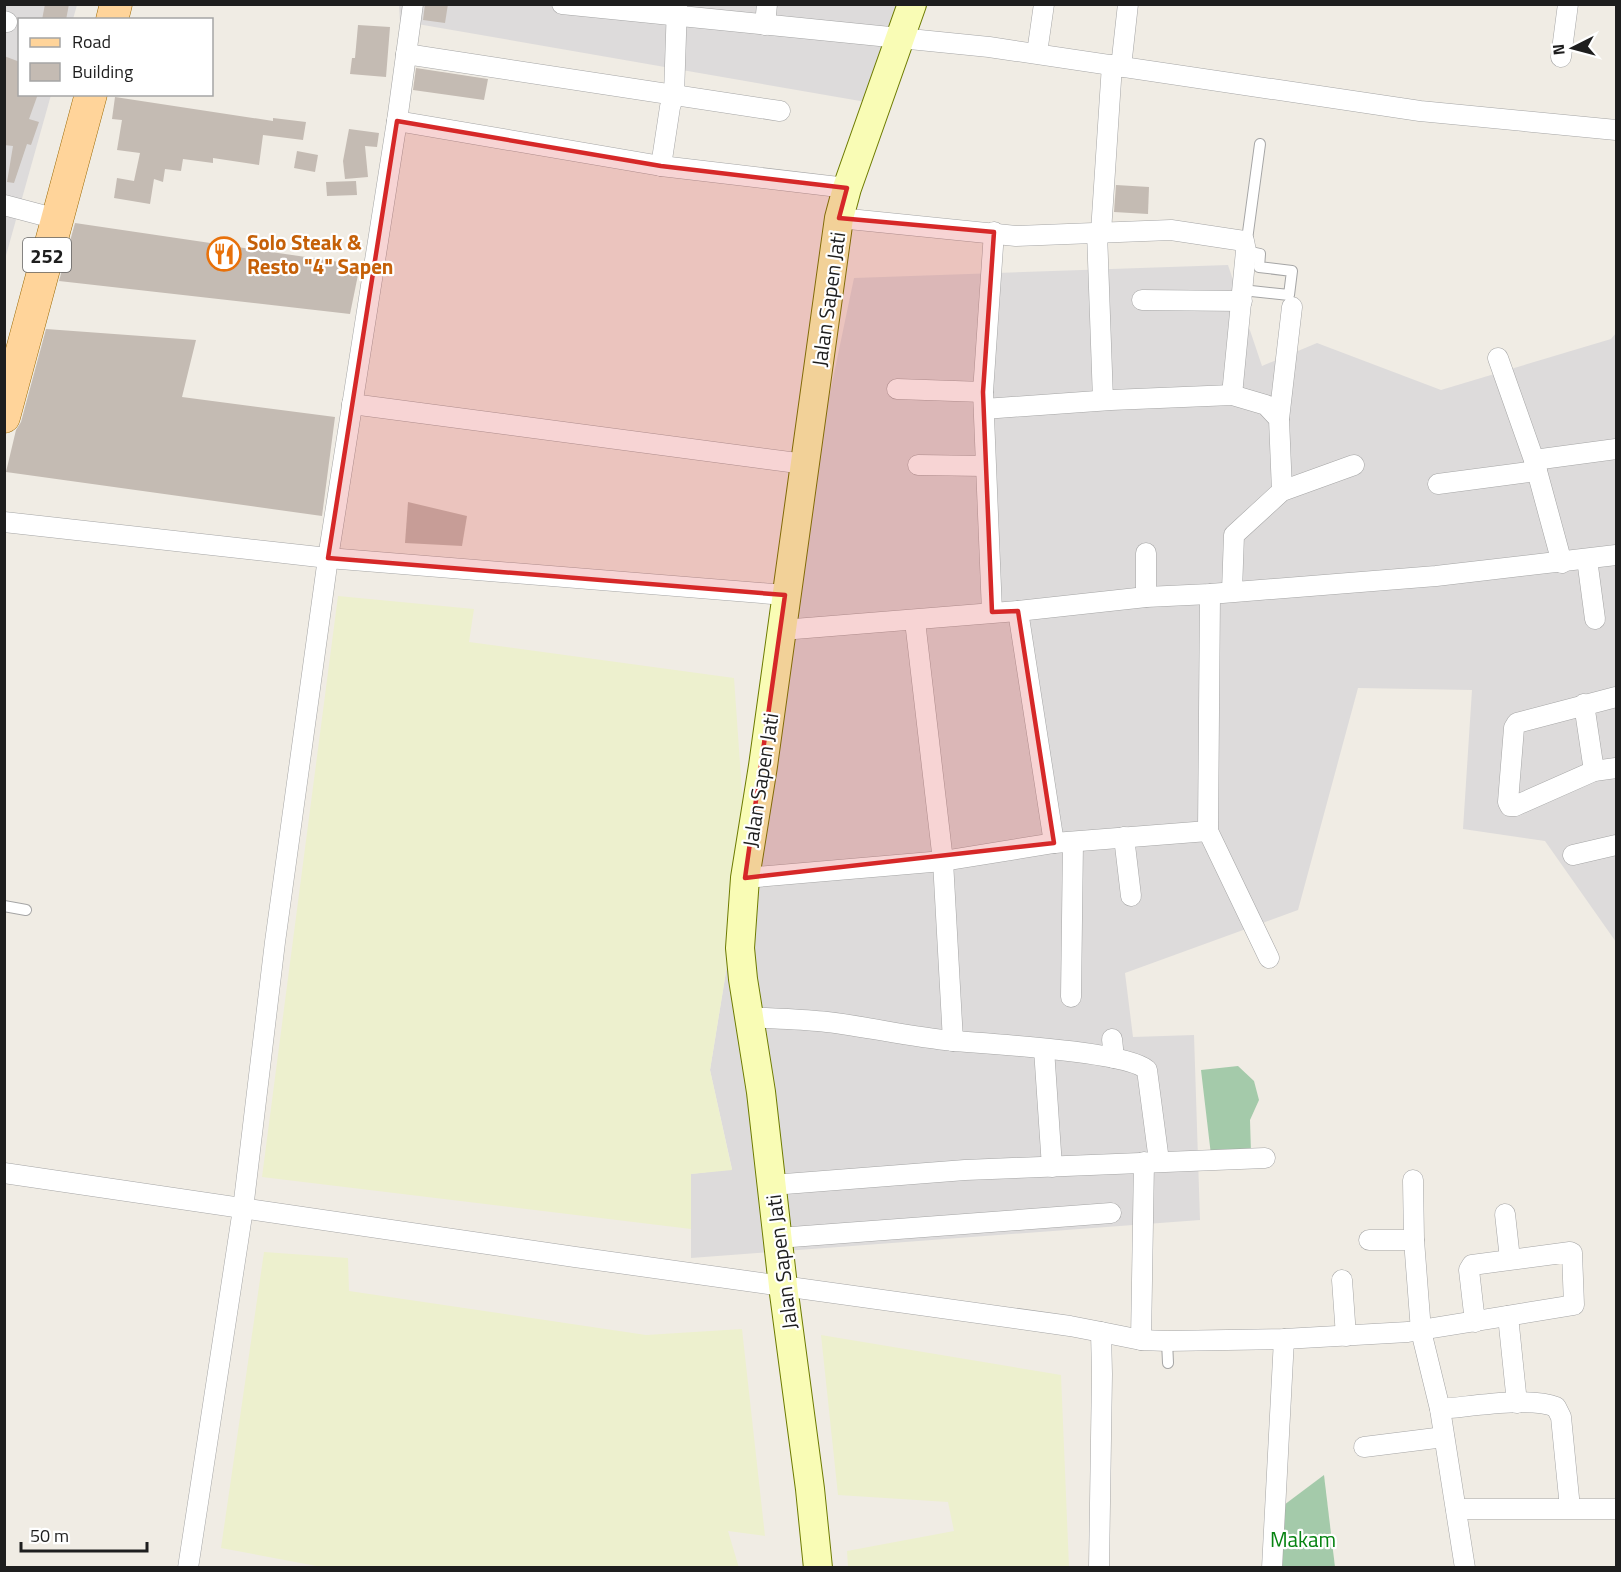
<svg xmlns="http://www.w3.org/2000/svg" width="1621" height="1572" viewBox="0 0 1621 1572" font-family="'Titillium Web',sans-serif">
<style>
.residential{fill:#dddbdb}
.farmland{fill:#edf0ce}
.cemetery{fill:#a4caaa}
.building{fill:#c4bbb3}
.lines{fill:none;stroke-linecap:round;stroke-linejoin:round}
.lane-casing{stroke:#a5a5a5;stroke-width:12}
.street-casing{stroke:#a5a5a5;stroke-width:21}
.secondary-casing{stroke:#6d7b00;stroke-width:30}
.primary-casing{stroke:#996700;stroke-width:33}
.lane{stroke:#fff;stroke-width:10}
.street{stroke:#fff;stroke-width:20}
.secondary{stroke:#f9fcb5;stroke-width:28}
.primary{stroke:#ffd49a;stroke-width:32}
.marked{fill:#d62828;fill-opacity:0.2;stroke:#d62828;stroke-width:4.5;stroke-linejoin:round}
.labels{text-anchor:middle;dominant-baseline:central;stroke-width:4.5;stroke-linejoin:round;paint-order:stroke}
.shield{fill:#fff;stroke:#626262;stroke-width:1.5}
.shield-label{font-size:20px;font-weight:bold;fill:#1e1e1e}
.food-label{font-size:21px;font-weight:bold;fill:#c56008;stroke:#fff;text-anchor:start}
.street-label{font-size:21px;fill:#1e1e1e;stroke:#fff}
.park-label{font-size:21px;fill:#068311;stroke:#fff}
</style>
<rect width="100%" height="100%" fill="#f0ece4"/>
<g class="residential">
<path d="M5,5H77L73,19L20,20V94L51,95L5,259Z"/>
<path d="M399,5H909L866,102L400,21Z"/>
<path d="M1228,265L1262,366L1317,343L1441,390L1611,339L1616,333V942L1545,841L1463,829L1472,690L1358,688L1298,910L1125,973L1133,1037L1194,1035L1200,1220L691,1258V1174L732,1169L710,1070L786,603L854,278Z"/>
</g>
<g class="farmland">
<path d="M338,596L474,609L469,642L734,678L746,849L710,1070L732,1170L691,1174V1229L262,1177Z"/>
<path d="M264,1252L348,1258L349,1291L646,1335L742,1329L765,1536L728,1531L739,1568H327L221,1548Z"/>
<path d="M821,1335L1061,1375L1069,1567H848L847,1551L954,1531L948,1502L838,1495Z"/>
</g>
<g class="cemetery">
<path d="M1238,1066L1254,1081L1259,1100L1250,1120L1251,1153L1211,1155L1201,1070Z"/>
<path d="M1324,1475L1335,1567L1273,1568L1276,1511Z"/>
</g>
<g class="building">
<path d="M45,4H69L66,20H42Z"/>
<path d="M425,4H448L445,23L423,20Z"/>
<path d="M358,25L390,27L386,77L350,74L352,58H355Z"/>
<path d="M4,56L20,62V94H38L29,119L39,122L31,145L27,144L14,183L7,182L13,146L4,145Z"/>
<path d="M416,68L488,79L484,100L413,90Z"/>
<path d="M115,97L273,121V118L306,122L303,140L263,135L259,165L213,158V163L183,159L181,171L165,169L163,182L154,179L150,204L114,198L117,178L134,181L140,153L117,150L122,120L112,119Z"/>
<path d="M349,129L379,133L377,147L365,146L368,177L345,179L343,161Z"/>
<path d="M297,151L318,155L315,172L294,168Z"/>
<path d="M356,181L357,195L327,196L326,182Z"/>
<path d="M1116,185L1149,187L1148,214L1114,212Z"/>
<path d="M75,223L360,265L350,314L59,281Z"/>
<path d="M46,329L196,340L182,397L335,417L322,516L6,472L16,430L21,422Z"/>
<path d="M408,502L467,516L462,546L405,543Z"/>
</g>
<g class="lines">
<defs>
<g id="lane">
<path d="M1246,247L1260,144"/>
<path d="M1242,290L1289,295L1292,271L1259,267L1260,254L1246,251"/>
<path d="M4,906L26,910"/>
<path d="M1167,1341L1168,1363"/>
</g>
<g id="street">
<path d="M562,4L989,47L1420,111L1616,130"/>
<path d="M4,21L7,22"/>
<path d="M765,25L767,4"/>
<path d="M1037,53L1044,4"/>
<path d="M406,54L780,111"/>
<path d="M1561,57L1568,4"/>
<path d="M1121,67L1128,4"/>
<path d="M397,121L661,166L847,188"/>
<path d="M661,166L670,107L674,95L677,5"/>
<path d="M4,205L57,219"/>
<path d="M839,218L1016,236L1171,230L1244,241L1246,251L1232,395"/>
<path d="M1097,232L1103,400"/>
<path d="M1101,232L1112,65"/>
<path d="M1142,300L1242,301"/>
<path d="M1498,358L1534,460L1562,563"/>
<path d="M897,389L983,392"/>
<path d="M352,404L805,464"/>
<path d="M984,409L1111,400L1232,395L1266,405L1279,419L1282,491"/>
<path d="M1279,419L1292,307"/>
<path d="M1534,460L1616,449"/>
<path d="M918,465L984,466"/>
<path d="M1438,484L1537,471"/>
<path d="M4,522L328,558L785,595"/>
<path d="M1146,553V597"/>
<path d="M1587,559L1595,619"/>
<path d="M1232,591L1234,535L1282,491L1354,465"/>
<path d="M1210,594L1208,831L1269,958"/>
<path d="M1018,611L1054,843"/>
<path d="M992,612L983,392L994,232"/>
<path d="M915,621L943,861L953,1041"/>
<path d="M782,630L1018,611L1146,597L1210,594L1436,576L1616,555"/>
<path d="M1616,697L1517,723L1514,728L1508,802L1510,806H1515L1594,771L1616,768"/>
<path d="M1584,704L1594,771"/>
<path d="M1124,837L1131,896"/>
<path d="M1573,855L1616,845"/>
<path d="M745,878L943,861L1054,843L1208,831"/>
<path d="M1071,997L1073,842"/>
<path d="M749,1017C775,1019 801,1019 827,1022C869,1027 911,1037 954,1041C989,1044 1126,1051 1147,1070L1159,1161"/>
<path d="M1112,1039L1114,1058"/>
<path d="M1044,1049L1052,1167"/>
<path d="M4,1173L575,1257L1070,1326L1101,1332"/>
<path d="M1413,1180L1414,1240L1421,1331L1440,1409L1465,1568"/>
<path d="M772,1185L965,1170L1265,1158"/>
<path d="M1505,1214L1510,1259"/>
<path d="M778,1238L1111,1213"/>
<path d="M1369,1240H1414"/>
<path d="M1342,1280L1346,1336"/>
<path d="M1508,1316L1517,1403"/>
<path d="M1141,1340L1144,1162"/>
<path d="M1440,1409C1469,1407 1530,1396 1556,1407L1561,1417L1570,1508"/>
<path d="M1364,1447L1444,1437"/>
<path d="M1456,1509H1616"/>
<path d="M188,1568L243,1209L275,942L328,558L397,121L413,4"/>
<path d="M1099,1568L1102,1374L1101,1332L1141,1340L1167,1341L1284,1339L1408,1332L1574,1305L1572,1253L1570,1252L1472,1265L1469,1270L1475,1322"/>
<path d="M1272,1568L1284,1339"/>
</g>
<path id="secondary" d="M818,1568L810,1489L783,1286L761,1092L743,979L740,948L745,878L763,766L839,218L847,188L912,4"/>
<g id="primary">
<path d="M112,20L116,4"/>
<path d="M4,417L91,94"/>
</g>
</defs>
<use href="#lane" class="lane-casing"/>
<use href="#street" class="street-casing"/>
<use href="#secondary" class="secondary-casing"/>
<use href="#primary" class="primary-casing"/>
<use href="#lane" class="lane"/>
<use href="#street" class="street"/>
<use href="#secondary" class="secondary"/>
<use href="#primary" class="primary"/>
</g>
<path class="marked" d="M397,121L661,166L847,188L839,218L994,232L983,392L992,612L1018,611L1054,843L745,878L785,595L328,558Z"/>
<defs>
<symbol id="restaurant-ring" viewBox="-11 -11 22 22"><circle r="9.5" fill="#fff" stroke="#e8710a" stroke-width="1.5"/><path d="M-5-6h1v4h1v-4h1v4h1v-4h1v5L-1.5 .5V6h-2V.5L-5-1ZM5-6V6H3V1.5H1.5Q1.5-4 5-6Z" fill="#e8710a"/></symbol>
</defs>
<g fill-rule="evenodd">
<use href="#restaurant-ring" x="205" y="235" width="38" height="38"/>
</g>
<g class="labels">
<rect class="shield" x="23" y="238" width="48" height="34" rx="4.5"/>
<g class="shield-label">
<text x="47" y="255">252</text>
</g>
<g class="food-label">
<text x="247" y="242">Solo Steak &amp;<tspan x="247" dy="24">Resto "4" Sapen</tspan></text>
</g>
<g class="street-label">
<text transform="translate(828 299) rotate(-82)">Jalan Sapen Jati</text>
<text transform="translate(760 780) rotate(-81)">Jalan Sapen Jati</text>
<text transform="translate(781 1262) rotate(-97)">Jalan Sapen Jati</text>
</g>
<g class="park-label">
<text x="1303" y="1539">Makam</text>
</g>
</g>
<rect width="1621" height="1572" fill="none" stroke="#1e1e1e" stroke-width="12"/>
<rect x="18" y="18" width="195" height="78" fill="#ffffff" stroke="#a5a5a5" stroke-width="1.5"/>
<rect x="30" y="38" width="30" height="9" fill="#ffd49a" stroke="#a5a5a5" stroke-width="1.5"/>
<text x="72" y="48" font-size="18" fill="#1e1e1e">Road</text>
<rect x="30" y="63" width="30" height="18" fill="#c4bbb3" stroke="#a5a5a5" stroke-width="1.5"/>
<text x="72" y="78" font-size="18" fill="#1e1e1e">Building</text>
<g transform="translate(1573 48) rotate(264)" stroke="#ffffff" stroke-width="4.5" paint-order="stroke">
<path d="M0-4.5L10 22L0 15L-10 22Z" fill="#1e1e1e"/>
<text y="-9" font-size="16" font-weight="bold" text-anchor="middle" fill="#1e1e1e">N</text>
</g>
<path d="M21 1542v9h126v-9" fill="none" stroke="#1e1e1e" stroke-width="3"/>
<text x="30" y="1542" font-size="18" fill="#1e1e1e" stroke="#ffffff" stroke-width="4.5" paint-order="stroke">50 m</text>
</svg>
